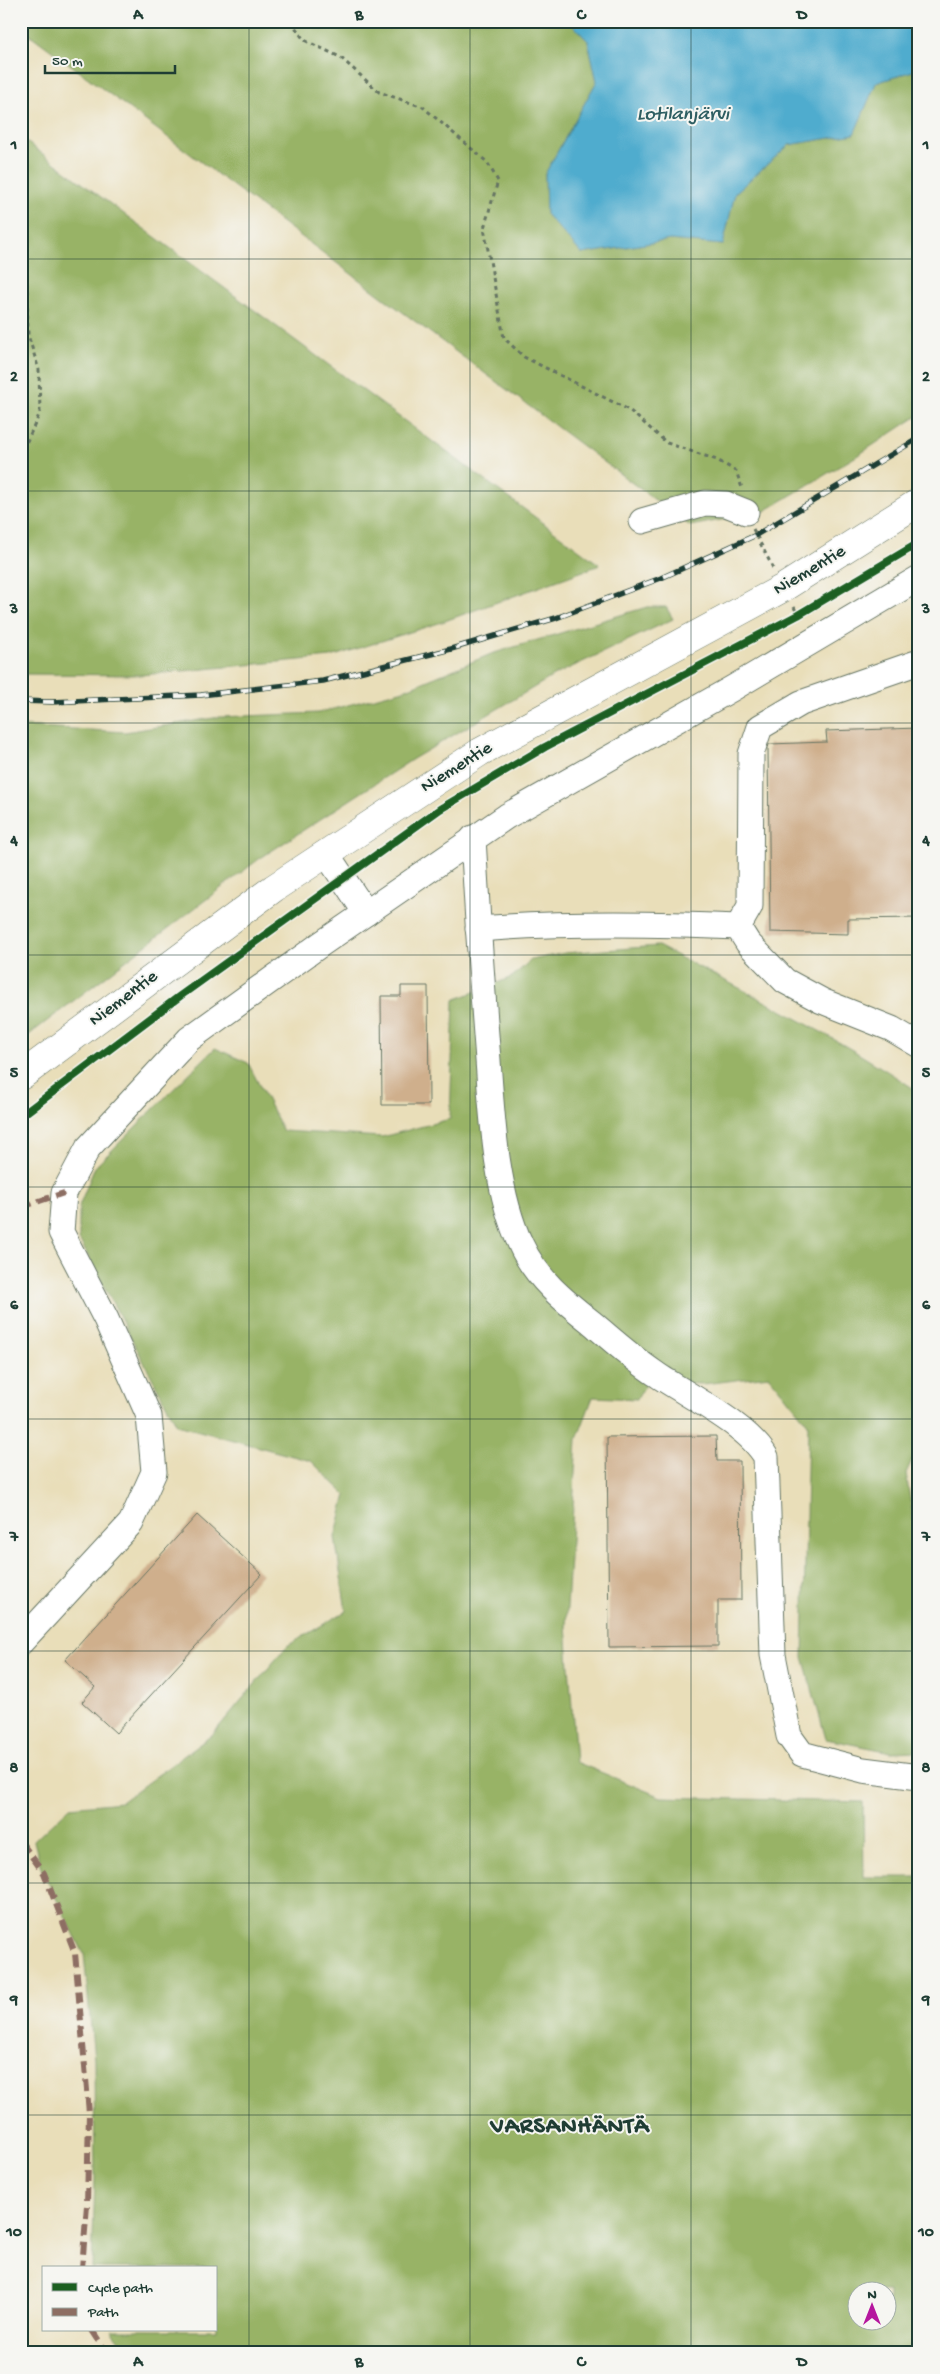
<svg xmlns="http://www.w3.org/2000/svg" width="940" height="2374" viewBox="0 0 940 2374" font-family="'Gochi Hand',sans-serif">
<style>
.forest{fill:#98b366;stroke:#5c784d;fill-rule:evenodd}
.water{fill:#50acce;stroke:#387481}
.building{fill:#cfaf8c}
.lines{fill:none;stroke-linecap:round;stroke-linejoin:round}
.minor-casing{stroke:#667563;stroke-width:27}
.major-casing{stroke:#667563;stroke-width:29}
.path{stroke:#667563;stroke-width:3;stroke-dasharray:4 4;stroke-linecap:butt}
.minor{stroke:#fff;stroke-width:25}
.major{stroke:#fff;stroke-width:28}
.rail-casing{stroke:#1f3d34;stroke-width:5.5}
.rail{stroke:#f6f6f2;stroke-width:4;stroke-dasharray:11;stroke-linecap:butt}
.quiet{stroke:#8d6e63;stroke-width:6;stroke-dasharray:12 6;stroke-linecap:butt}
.cycleway-casing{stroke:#f6f6f2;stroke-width:11}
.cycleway{stroke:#1b5e20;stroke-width:8}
.grid{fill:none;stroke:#1f3d34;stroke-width:1;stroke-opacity:0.55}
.labels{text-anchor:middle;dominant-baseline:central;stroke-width:4;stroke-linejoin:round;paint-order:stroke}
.street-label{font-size:19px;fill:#1f3d34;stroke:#f6f6f2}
.water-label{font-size:20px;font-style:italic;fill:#2e5e62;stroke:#f6f6f2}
.district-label{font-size:24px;font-weight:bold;letter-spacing:1px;fill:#1f3d34;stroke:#f6f6f2}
.neatline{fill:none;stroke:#1f3d34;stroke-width:2}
.grid-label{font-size:16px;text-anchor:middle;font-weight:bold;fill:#1f3d34}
</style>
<rect width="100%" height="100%" fill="#f6f6f2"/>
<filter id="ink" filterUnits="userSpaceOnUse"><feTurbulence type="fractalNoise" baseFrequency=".02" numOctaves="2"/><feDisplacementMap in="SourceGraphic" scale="10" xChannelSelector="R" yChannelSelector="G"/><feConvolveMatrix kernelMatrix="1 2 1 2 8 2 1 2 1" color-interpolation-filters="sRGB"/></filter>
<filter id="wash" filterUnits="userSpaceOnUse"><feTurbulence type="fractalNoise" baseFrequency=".0096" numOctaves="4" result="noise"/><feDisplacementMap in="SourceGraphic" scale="20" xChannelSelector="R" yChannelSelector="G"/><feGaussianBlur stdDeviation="1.12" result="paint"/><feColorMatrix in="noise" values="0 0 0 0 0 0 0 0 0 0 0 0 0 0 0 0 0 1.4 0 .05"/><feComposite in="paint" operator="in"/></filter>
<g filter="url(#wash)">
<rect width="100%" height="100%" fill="#e9deb9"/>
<g class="forest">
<path d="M21,21H569L588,41L597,81L545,174L546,214L582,254L670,240L723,245L735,193L789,145L854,134L876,83L919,69V415L855,457L763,512L690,526L21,28Z"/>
<path d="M21,138L600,565L442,622L331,657L141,675L21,674Z"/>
<path d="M647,607H666L673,619L555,675L413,759L259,859L21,1041V726L125,732L220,717L318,713L404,690L491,654Z"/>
<path d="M658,946C747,992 836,1036 919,1092V1445L906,1473L919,1558V1751L891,1752L826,1739L803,1657L808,1424L769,1376L703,1384L647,1382L637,1399L593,1397L577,1439L566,1625L576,1762L661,1797L863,1802L864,1877H919V2353H130L112,2330H216V2268H92L95,2179L94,2059L84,1954L41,1868L34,1841L70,1807L121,1802L212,1735L287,1646L346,1611L335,1537L346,1495L311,1461L177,1425L79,1239V1206L95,1167L215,1048L248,1063L283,1131L382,1137L450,1119L454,1000L512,977L531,960L565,953ZM858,2292H888V2322H858Z"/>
</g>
<path class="water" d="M569,21H919V69L876,83L854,134L789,145L735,193L723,245L670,240L582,254L546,214L545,174L597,81L588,41Z"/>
<g id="blocks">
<g class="building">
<path d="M919,728V918L848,919V934L770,932L768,749L769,744L827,742L826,731Z"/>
<path d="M401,986H428L429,1105H382L381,996H401Z"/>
<path d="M716,1436L717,1461H740L741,1600H718V1646L609,1647L607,1437Z"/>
<path d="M197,1515L262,1574L116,1733L82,1702L95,1687L65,1660Z"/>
</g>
</g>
</g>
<g filter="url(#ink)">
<use href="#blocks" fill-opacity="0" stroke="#667563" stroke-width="1"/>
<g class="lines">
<defs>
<g id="minor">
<path d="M642,521L705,503L726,504L746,512"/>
<path d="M473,838C477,912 482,986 488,1060C492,1117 496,1194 521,1245C536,1278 563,1300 591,1322C612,1340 633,1359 656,1374C688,1396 747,1424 766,1457L773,1655L789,1736L802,1754L863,1770L919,1777"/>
<path d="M326,853L366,913"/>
<path d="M738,927L750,906L751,754L760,727L801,703L919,662"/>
<path d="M738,927L748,943L785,981L822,1001L892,1029L919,1045"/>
<path d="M478,929C565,922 651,923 738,927"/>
<path d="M21,1642L131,1523L154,1472L149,1416L106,1319L61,1232L64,1193L88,1148L189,1039L321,944L507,816L733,688L919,578"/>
</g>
<path id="major" d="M21,1076L274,888L480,752L783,588L919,502"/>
</defs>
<use href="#minor" class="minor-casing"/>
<use href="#major" class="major-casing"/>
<g class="path">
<path d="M291,21L304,40L340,57L379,92L423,107L487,162L498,181L484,228L504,338L524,357L629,410L667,443L717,460L736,471L742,488"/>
<path d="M21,244L26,252L28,335L39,370L40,413L21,454"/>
<path d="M753,529L773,568"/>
<path d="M794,607L798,615"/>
</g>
<use href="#minor" class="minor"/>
<use href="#major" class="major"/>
<defs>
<path id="rail" d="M21,701L52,702L201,695L323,681L451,649L556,618L661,578L756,535L919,438"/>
</defs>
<use href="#rail" class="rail-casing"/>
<use href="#rail" class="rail"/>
<g class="quiet">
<path d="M21,1207L64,1193"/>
<path d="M21,1842L44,1873L75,1953L89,2113L87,2205L82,2268"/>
<path d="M92,2330L107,2353"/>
</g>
<defs>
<path id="cycleway" d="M21,1116L180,996L440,809L545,747L798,615L919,543"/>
</defs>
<use href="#cycleway" class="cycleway-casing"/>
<use href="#cycleway" class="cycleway"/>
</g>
</g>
<path class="grid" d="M249,21V2353M470,21V2353M691,21V2353M21,259H919M21,491H919M21,723H919M21,955H919M21,1187H919M21,1419H919M21,1651H919M21,1883H919M21,2115H919"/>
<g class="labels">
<g class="street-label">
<text transform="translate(810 571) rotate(-31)">Niementie</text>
<text transform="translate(457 768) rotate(-32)">Niementie</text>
<text transform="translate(124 999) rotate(-37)">Niementie</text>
</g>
<g class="water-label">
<text x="683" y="115">Lotilanjärvi</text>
</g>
<g class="district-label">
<text x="570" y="2127">VARSANHÄNTÄ</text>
</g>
</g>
<rect width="940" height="2374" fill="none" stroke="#f6f6f2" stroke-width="55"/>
<rect x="42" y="2266" width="175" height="65" fill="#f6f6f2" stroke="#a0aca6"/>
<rect x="52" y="2283" width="25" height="8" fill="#1b5e20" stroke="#a0aca6"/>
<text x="88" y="2292" font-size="15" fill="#1f3d34">Cycle path</text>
<rect x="52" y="2308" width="25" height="8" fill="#8d6e63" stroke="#a0aca6"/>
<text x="88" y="2316" font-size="15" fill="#1f3d34">Path</text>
<g transform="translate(872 2306)"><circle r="24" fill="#f6f6f2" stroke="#a0aca6"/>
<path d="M0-4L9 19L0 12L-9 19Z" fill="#b5179e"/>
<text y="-8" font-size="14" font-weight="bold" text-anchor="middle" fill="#1f3d34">N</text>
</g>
<path d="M45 65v8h130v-8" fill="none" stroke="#1f3d34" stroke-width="2.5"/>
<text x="52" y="65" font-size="15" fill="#1f3d34" stroke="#f6f6f2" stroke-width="4" paint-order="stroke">50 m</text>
<rect x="28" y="28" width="884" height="2318" class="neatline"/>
<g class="grid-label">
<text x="138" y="19">A</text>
<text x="359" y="19">B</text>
<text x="581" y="19">C</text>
<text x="802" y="19">D</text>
<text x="14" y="149">1</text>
<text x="926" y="149">1</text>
<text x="14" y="381">2</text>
<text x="926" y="381">2</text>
<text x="14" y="613">3</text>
<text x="926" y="613">3</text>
<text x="14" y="845">4</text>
<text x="926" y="845">4</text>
<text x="14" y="1077">5</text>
<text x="926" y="1077">5</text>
<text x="14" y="1309">6</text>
<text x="926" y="1309">6</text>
<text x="14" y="1541">7</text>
<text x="926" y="1541">7</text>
<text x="14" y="1772">8</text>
<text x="926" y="1772">8</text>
<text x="14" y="2004">9</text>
<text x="926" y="2004">9</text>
<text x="14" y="2236">10</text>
<text x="926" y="2236">10</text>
<text x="138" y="2366">A</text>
<text x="359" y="2366">B</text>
<text x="581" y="2366">C</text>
<text x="802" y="2366">D</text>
</g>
</svg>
